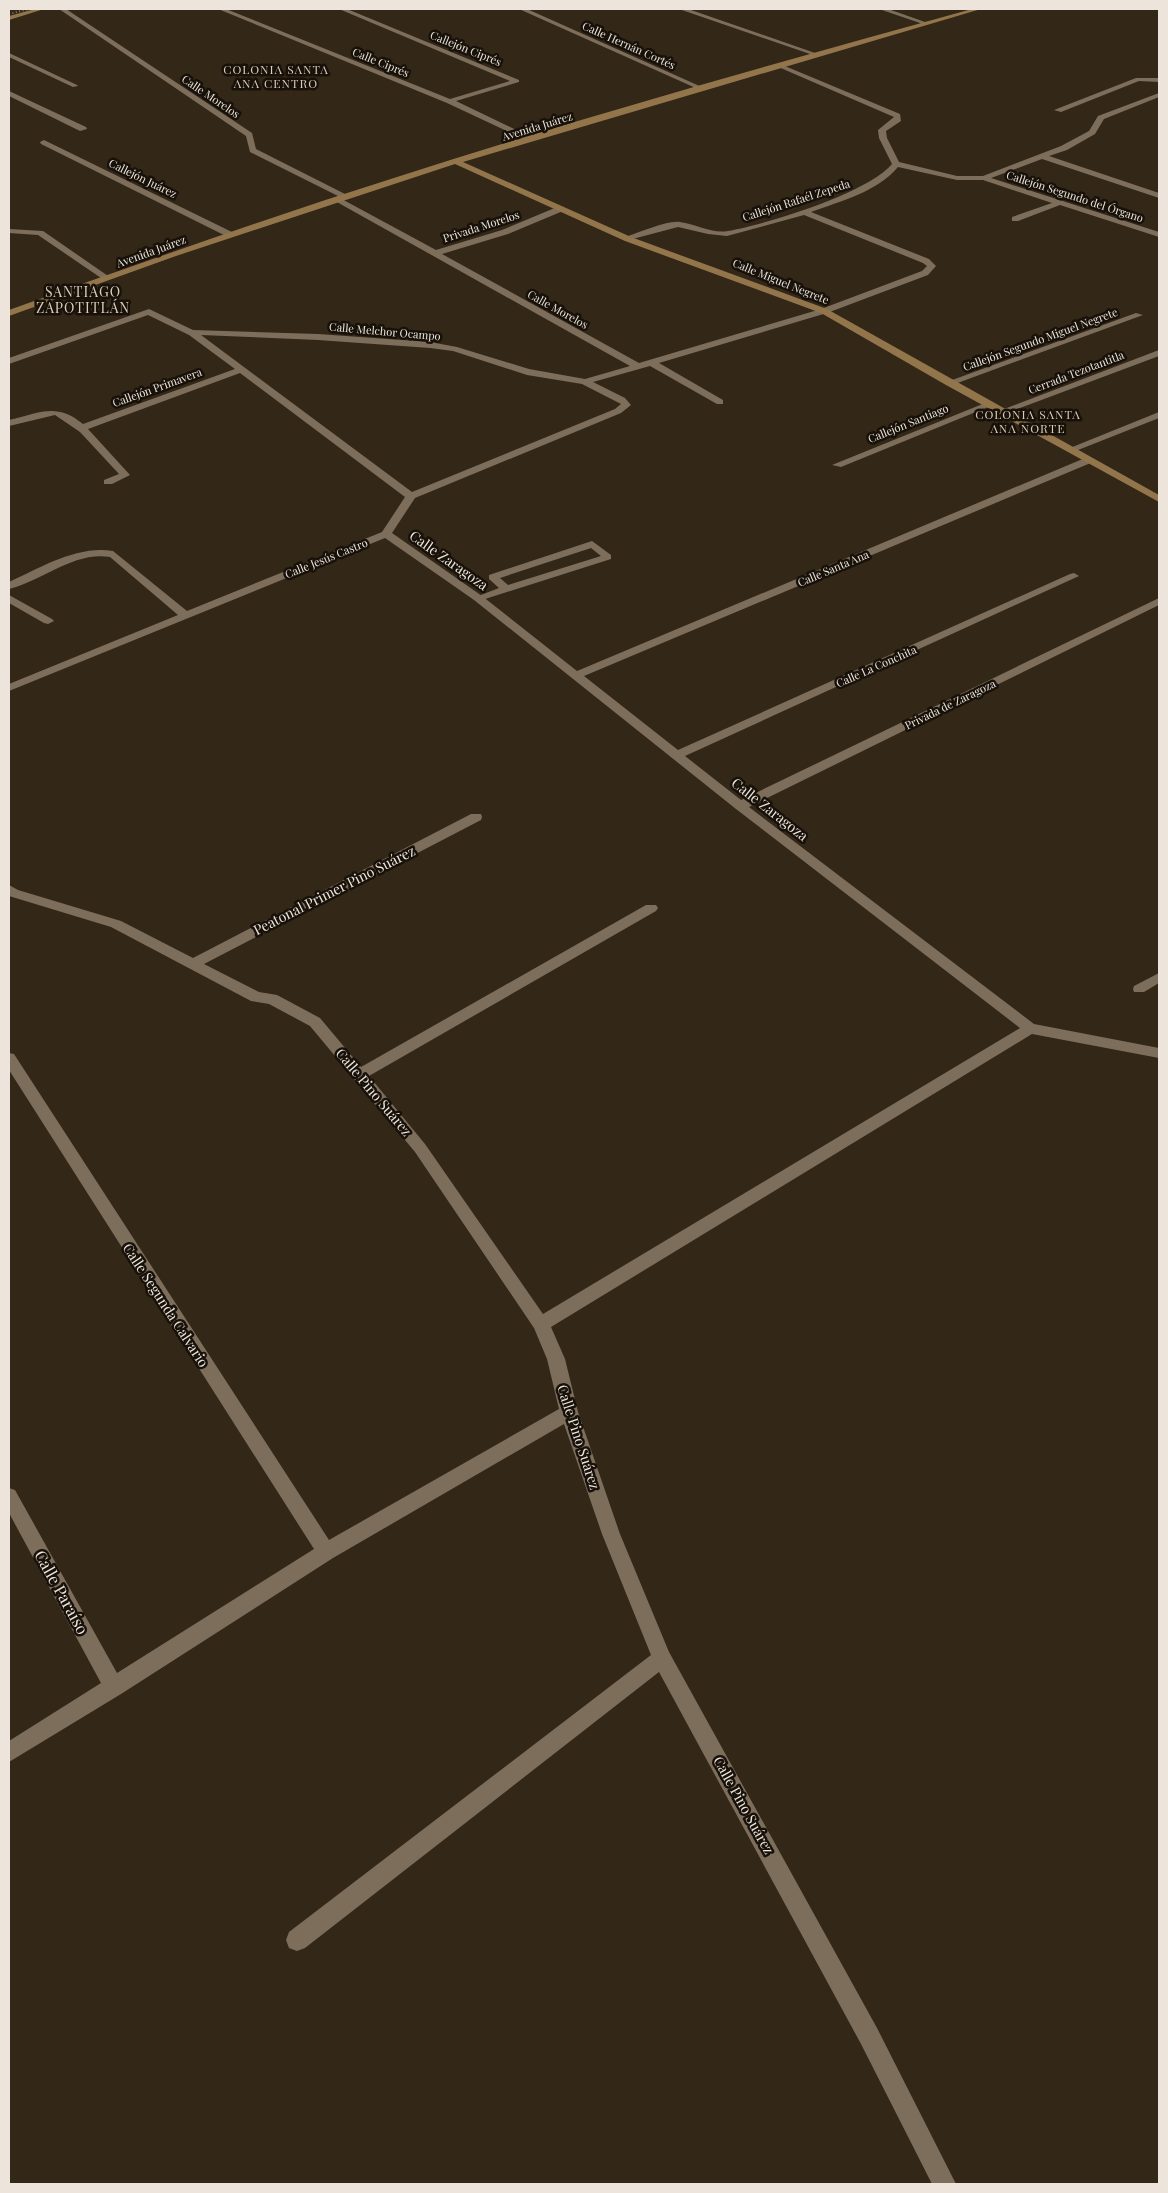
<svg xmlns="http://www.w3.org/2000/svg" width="1168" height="2193" viewBox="0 0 1168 2193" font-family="'Playfair Display',serif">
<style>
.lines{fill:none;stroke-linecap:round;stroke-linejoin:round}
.lane{fill:#7d6e5c;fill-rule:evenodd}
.street{fill:#7d6e5c;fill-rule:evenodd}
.secondary{fill:#92754b;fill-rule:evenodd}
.rail{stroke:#887e71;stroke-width:2;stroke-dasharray:1 2.5;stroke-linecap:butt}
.labels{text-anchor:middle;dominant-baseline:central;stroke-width:5;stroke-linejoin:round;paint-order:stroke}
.far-street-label{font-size:11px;fill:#ede5db;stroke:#17110a}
.far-neighbourhood-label{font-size:12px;letter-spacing:1px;fill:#ddcdb9;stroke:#17110a}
.far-quarter-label{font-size:14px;letter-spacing:1px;fill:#ddcdb9;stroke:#17110a}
.street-label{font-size:14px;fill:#ede5db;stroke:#17110a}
.near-street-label{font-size:16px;fill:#ede5db;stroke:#17110a}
</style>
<rect width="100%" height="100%" fill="#332717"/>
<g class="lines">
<g class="lane">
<path d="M592,541L611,555V559L482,600H474L473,598L499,588L489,579V575ZM591,548L601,556L508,585L500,578Z"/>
<path d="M1159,973V983L1144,992H1134L1133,989L1134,986Z"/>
</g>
<g class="street">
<path d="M59,9H66L252,133L256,149L349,196L342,198L250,152L246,136Z"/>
<path d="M218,9H226L450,99L510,81L339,9H347L519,80V82L456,101L535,139L528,141L447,103Z"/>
<path d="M519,9H527L704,88L698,89Z"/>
<path d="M679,9H688L818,54L813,55Z"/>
<path d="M879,9H888L928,23L923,24Z"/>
<path d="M9,53L77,85L78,86L73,87L9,57Z"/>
<path d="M776,64H780L900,114L901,121L886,131L887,138L899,162L957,176H983L1061,146L1089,131L1098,116L1159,93V97L1104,119L1095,134L1067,150L1049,156L1159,193V198L1042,159L991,178L1159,232V237L1060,205L1018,221H1012V217L1052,203L983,180H957L898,167C877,192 841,201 811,212L929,259L936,266L928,275L827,313L659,363L723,400V404H717L650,366L593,382L625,398L631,405L621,413L415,498L392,533L482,596L577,671L1085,458H1093V462L584,676L678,750L1070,574L1074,573L1079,576L685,756L741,800L1159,598V605L749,807L1034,1024L1159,1048V1058L1032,1034L551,1327L565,1359L578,1412L620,1534L669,1652L877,2028L956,2184H932L861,2044L659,1672L305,1948L297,1951L289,1948L286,1940L289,1932L651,1655L602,1534L564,1424L333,1558L121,1694L9,1762V1741L101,1683L9,1513V1488L15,1490L117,1673L314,1549L9,1070V1053L14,1054L329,1540L559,1409L547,1359L534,1328L415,1152L310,1026L269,1004L251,1001L111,927L9,896V885L18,890L121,921L193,958L471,814H481L482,817L481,820L204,964L259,992L277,995L320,1018L361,1067L646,905H656L658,908L656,911L369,1076L425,1144L543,1314L1020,1028L736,809L474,600L385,538L9,691V684L178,615L110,557C74,551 42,581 9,589V582C40,568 77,545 113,551L187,611L382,532L405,497L240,373L88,429L130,475L112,484H104V480L119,474L80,432L55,415L9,426V420C40,413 56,402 83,424L235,369L189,335L148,315L9,364V358L149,309L193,330L318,334L430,342L457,347L529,369L585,379L630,366L335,201L334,199L338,197L436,250L502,230L557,207H563V211L508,234L442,254L639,363L821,309L922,271L927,266L923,263L804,215L727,236L708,234L678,227L625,241V237C638,233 668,220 680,222C696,224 712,234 728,231C767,224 868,193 892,164L879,138L878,130L894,117L776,66ZM201,335L318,340L430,348L453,351L527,375L582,384L621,404L615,409L412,492Z"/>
<path d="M1136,78H1159V82L1139,81L1061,112L1054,110Z"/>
<path d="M9,91L86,127L87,129L80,131L9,96Z"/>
<path d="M44,140L234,233L235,235L228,237L41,144L40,142Z"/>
<path d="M9,229L43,231L111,278L104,280L38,235L9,233Z"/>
<path d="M1136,313L1143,315L952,385L944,383Z"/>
<path d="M1159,350V356L1004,414L996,412Z"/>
<path d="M985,403L993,405L841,467L832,465Z"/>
<path d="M1159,412V418L1073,452L1065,450Z"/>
<path d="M9,595L52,619L54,621L48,624L44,623L9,603Z"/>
</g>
<g class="secondary">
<path d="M35,9H44L9,20V16Z"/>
<path d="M972,9H981L463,162L631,237L827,309L1159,495V502L946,385L821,313L625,241L455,164L176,256L9,316V310C138,264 267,218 397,177C587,116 780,62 972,9Z"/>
</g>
<path class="rail" d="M9,14L29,9"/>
</g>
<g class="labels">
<g class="far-street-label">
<text transform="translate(629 45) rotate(24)">Calle Hernán Cortés</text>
<text transform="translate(466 48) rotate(22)">Callejón Ciprés</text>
<text transform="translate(381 62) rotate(22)">Calle Ciprés</text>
<text transform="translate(211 96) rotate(34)">Calle Morelos</text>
<text transform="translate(537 126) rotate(-17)">Avenida Juárez</text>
<text transform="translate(143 178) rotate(26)">Callejón Juárez</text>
<text transform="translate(1075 196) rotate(18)">Callejón Segundo del Órgano</text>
<text transform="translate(796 200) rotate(-18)">Callejón Rafaél Zepeda</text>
<text transform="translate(481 226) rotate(-18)">Privada Morelos</text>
<text transform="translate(151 251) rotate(-20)">Avenida Juárez</text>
<text transform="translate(781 281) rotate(22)">Calle Miguel Negrete</text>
<text transform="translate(558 309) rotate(29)">Calle Morelos</text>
<text transform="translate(385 331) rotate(5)">Calle Melchor Ocampo</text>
<text transform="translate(1040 339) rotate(-20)">Callejón Segundo Miguel Negrete</text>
<text transform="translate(1076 372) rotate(-21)">Cerrada Tezotantitla</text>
<text transform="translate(157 387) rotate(-20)">Callejón Primavera</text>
<text transform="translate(908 423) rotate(-22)">Callejón Santiago</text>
<text transform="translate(326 558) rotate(-22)">Calle Jesús Castro</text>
<text transform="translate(833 568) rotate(-23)">Calle Santa Ana</text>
<text transform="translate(876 666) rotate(-24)">Calle La Conchita</text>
<text transform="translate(950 704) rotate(-26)">Privada de Zaragoza</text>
</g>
<g class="far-neighbourhood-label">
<text x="276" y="69">COLONIA SANTA<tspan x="276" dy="14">ANA CENTRO</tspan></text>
<text x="1028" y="414">COLONIA SANTA<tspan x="1028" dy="14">ANA NORTE</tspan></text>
</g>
<g class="far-quarter-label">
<text x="83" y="291">SANTIAGO<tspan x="83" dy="16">ZAPOTITLÁN</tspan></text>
</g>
<g class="street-label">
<text transform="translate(449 560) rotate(35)">Calle Zaragoza</text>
<text transform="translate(770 809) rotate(38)">Calle Zaragoza</text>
<text transform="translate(334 890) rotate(-27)">Peatonal Primer Pino Suárez</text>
<text transform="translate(374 1092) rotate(50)">Calle Pino Suárez</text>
<text transform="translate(166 1305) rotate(57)">Calle Segunda Calvario</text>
<text transform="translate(579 1437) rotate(72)">Calle Pino Suárez</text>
<text transform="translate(744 1805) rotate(61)">Calle Pino Suárez</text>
</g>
<g class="near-street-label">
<text transform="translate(62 1592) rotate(61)">Calle Paraíso</text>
</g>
</g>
<rect width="1168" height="2193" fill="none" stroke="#ede5db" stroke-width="20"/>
</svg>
